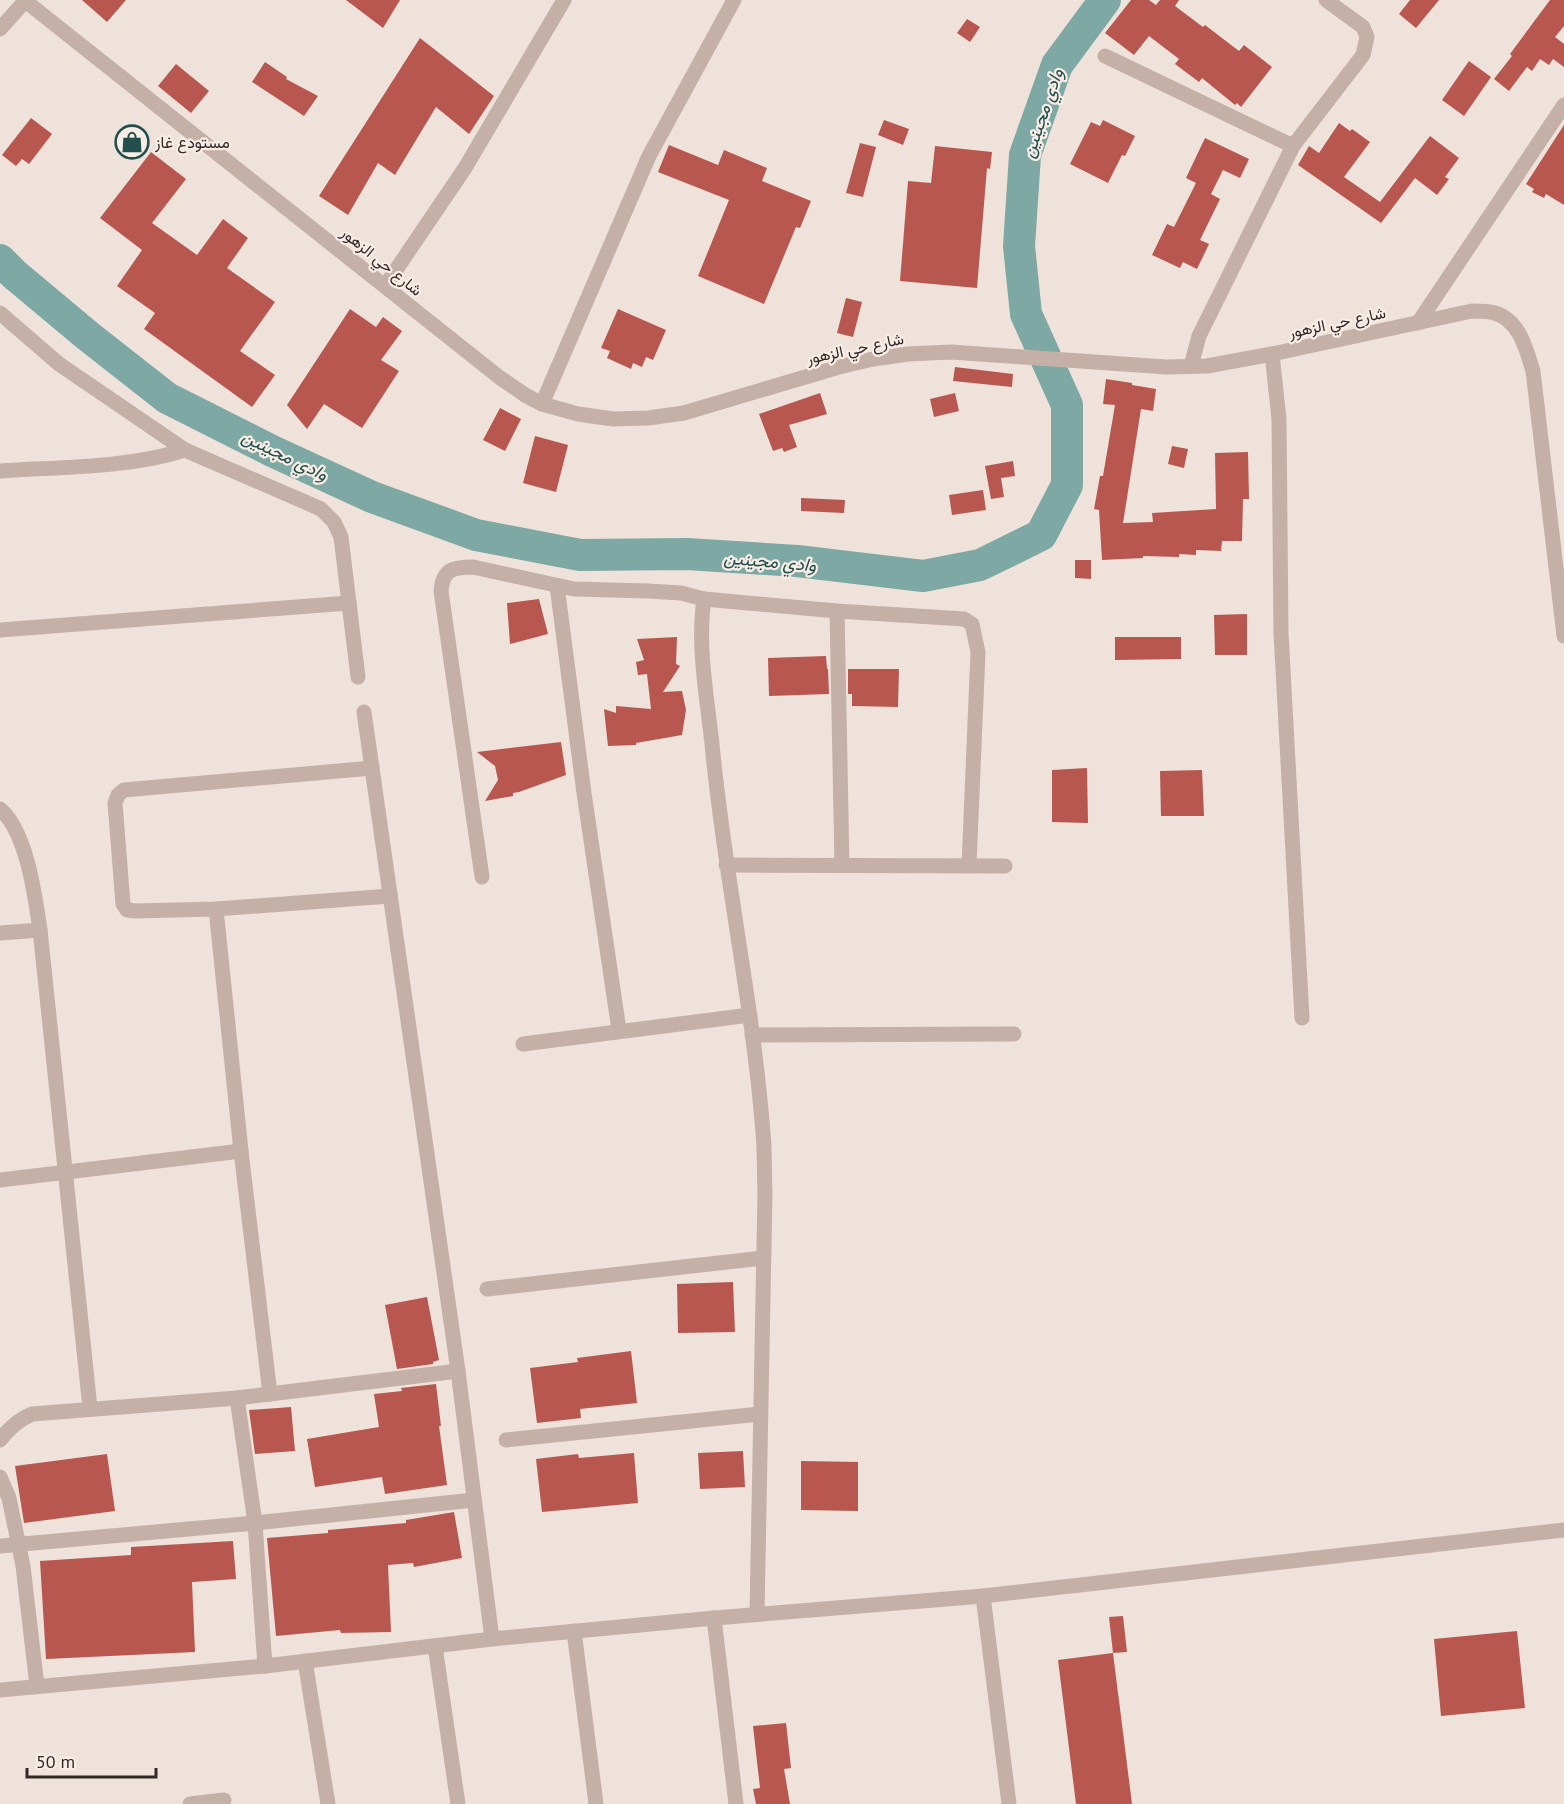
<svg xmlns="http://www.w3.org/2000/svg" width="1564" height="1804" viewBox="0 0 1564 1804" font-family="'PT Sans',Vazirmatn,sans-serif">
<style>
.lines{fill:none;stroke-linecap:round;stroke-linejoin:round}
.river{stroke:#7da8a3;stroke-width:32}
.building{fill:#b8574f}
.minor{stroke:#c5b0a8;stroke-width:15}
.tertiary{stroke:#c5b0a8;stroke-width:15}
.labels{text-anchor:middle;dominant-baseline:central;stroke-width:4.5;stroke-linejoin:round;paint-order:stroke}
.poi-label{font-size:16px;fill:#322927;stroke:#f7ece6;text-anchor:start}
.street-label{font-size:16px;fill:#322927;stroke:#f7ece6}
.water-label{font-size:18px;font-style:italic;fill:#224f4b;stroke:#f7ece6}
</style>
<rect width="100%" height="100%" fill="#eee2da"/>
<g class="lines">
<path class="river" d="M0,260L15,275L88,336L167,398L272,451L372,497L476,535L580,555L687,554L797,561L923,576L980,565L1041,535L1067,485V405L1026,314L1019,246L1025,155L1057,65L1105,0"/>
</g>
<g class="building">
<path d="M82,0H126L107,22Z"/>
<path d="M346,0H400L383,28Z"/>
<path d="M1131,0H1149L1156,5L1160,0H1179L1175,6L1203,27L1205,25L1239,51L1244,45L1272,67L1241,107L1237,103L1235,105L1202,78L1199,82L1175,64L1179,59L1149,36L1134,55L1105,33Z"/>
<path d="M1410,0H1439L1416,28L1399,14Z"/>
<path d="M1550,0H1564V26L1555,37L1564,44V67L1553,59L1549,65L1540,59L1532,71L1527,67L1509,91L1494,79L1512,56L1510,54Z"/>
<path d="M967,19L980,27L970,42L957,33Z"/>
<path d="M420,38L494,96L469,134L436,107L395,175L378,163L348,215L319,196Z"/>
<path d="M1469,61L1491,77L1464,116L1442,100Z"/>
<path d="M265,62L287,77L286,79L318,96L304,116L252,82Z"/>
<path d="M176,64L209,91L191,113L158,86Z"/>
<path d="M31,118L52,134L29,164L22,159L16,166L2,155Z"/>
<path d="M884,120L909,129L903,145L878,135Z"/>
<path d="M1103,120L1135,136L1125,156L1122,155L1108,183L1070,164L1091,122L1100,126Z"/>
<path d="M1339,123L1350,131L1352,129L1370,142L1344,177L1380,202L1430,136L1459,158L1445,177L1449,179L1437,195L1415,178L1381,223L1298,165L1309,146L1319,153Z"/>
<path d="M1564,125V205L1546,194L1544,198L1532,192L1534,189L1526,184Z"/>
<path d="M1205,138L1249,159L1240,178L1223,170L1211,194L1220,199L1200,240L1209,244L1197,269L1183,262L1180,268L1152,255L1167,224L1174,227L1196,183L1186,178Z"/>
<path d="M860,143L876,147L863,197L846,193Z"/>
<path d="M669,145L718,165L724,150L767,168L762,181L811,201L800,228L796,227L764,304L698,276L729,200L658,172Z"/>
<path d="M935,146L992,152L990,169L987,168L977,288L900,281L908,181L931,183Z"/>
<path d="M151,152L186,179L152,223L197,255L223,219L248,238L227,268L275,302L240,351L275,375L252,407L144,329L155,313L117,286L142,250L100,218Z"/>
<path d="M846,298L862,302L853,337L837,333Z"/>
<path d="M350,309L376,327L383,317L402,331L381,360L399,371L362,428L324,404L307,429L287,405Z"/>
<path d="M618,309L666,330L653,360L646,357L642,367L633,363L631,369L607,358L610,351L601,348Z"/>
<path d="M955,367L1013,374L1012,387L953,381Z"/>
<path d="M1106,379L1132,383V385L1156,389L1153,411L1141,409L1123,523L1153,522L1152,513L1216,509L1215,453L1248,452L1249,499H1243L1242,541H1222L1221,551L1196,550V555L1179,554V557L1143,556V558L1102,560L1099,510L1094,509L1100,476H1103L1115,405L1103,404Z"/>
<path d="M820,393L827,414L789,425L797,447L784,452L782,448L773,451L759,414Z"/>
<path d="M955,393L959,411L934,417L930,399Z"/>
<path d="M500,408L521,419L505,451L483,440Z"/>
<path d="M535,436L568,445L556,492L523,483Z"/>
<path d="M1172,446L1188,449L1184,468L1168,464Z"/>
<path d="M1013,461L1015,476L1001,478L1004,497L991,499L985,466Z"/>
<path d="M983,490L986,510L952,515L949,495Z"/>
<path d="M801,498L845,500L844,513L801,511Z"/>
<path d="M1075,560H1091V579L1075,578Z"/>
<path d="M539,599L548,634L510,644L507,603Z"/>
<path d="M1247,614V655H1215L1214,615Z"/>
<path d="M677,637L676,664L680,666L663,692L682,691L686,710L682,735L636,743V745L608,746L604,709L616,713V706L651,709L647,674L638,675L636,662L644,660L637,639Z"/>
<path d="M1115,637H1181V659L1115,660Z"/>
<path d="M826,656L827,669H828L829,694L769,696L768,658Z"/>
<path d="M848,669H899L898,707L852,706V694H848Z"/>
<path d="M561,742L566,775L519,792L513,793V796L485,801L498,780L495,766L477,752Z"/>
<path d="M1087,768L1088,823L1052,822V770Z"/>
<path d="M1202,770L1204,816H1161L1160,771Z"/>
<path d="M733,1282L735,1332L678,1333L677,1284Z"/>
<path d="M427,1297L439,1360L433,1362V1364L397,1369L385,1305Z"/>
<path d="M631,1351L637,1403L580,1409L581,1418L537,1423L530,1368L578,1362L577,1358Z"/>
<path d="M436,1384L441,1426H439L447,1485L385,1494L382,1477L315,1487L307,1439L379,1427L374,1394L402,1391L401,1388Z"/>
<path d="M291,1407L295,1451L255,1454L249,1410Z"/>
<path d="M743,1451L745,1487L700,1489L698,1453Z"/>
<path d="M634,1453L638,1503L542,1512L536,1459L578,1454L579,1458Z"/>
<path d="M107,1454L115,1511L24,1523L15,1466Z"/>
<path d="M801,1461L858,1462V1511L801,1510Z"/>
<path d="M454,1512L462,1558L414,1567L413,1563L388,1565L391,1632L341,1633L340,1630L276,1636L267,1538L328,1533V1530L406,1523V1520Z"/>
<path d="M233,1541L236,1579L192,1582L195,1652L46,1659L40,1561L131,1555V1547Z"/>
<path d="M1123,1616L1127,1652L1113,1653L1109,1617Z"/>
<path d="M1517,1631L1525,1708L1441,1716L1434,1639Z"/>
<path d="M1113,1653L1132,1804H1076L1058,1660Z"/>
<path d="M786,1723L791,1768L784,1769L790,1804H756L753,1789L760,1788L753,1726Z"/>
</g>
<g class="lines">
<g class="minor">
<path d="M0,29L26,0"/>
<path d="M1105,56L1293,146"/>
<path d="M385,286L465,168L564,0"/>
<path d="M0,313L59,364L185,450L321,509L334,522L341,537L358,677"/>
<path d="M1418,323L1564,105"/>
<path d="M1272,354L1279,419L1281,633L1302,1018"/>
<path d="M1191,366L1199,336L1293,146L1363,55L1367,37L1363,27L1326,0"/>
<path d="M542,404L649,156L734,0"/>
<path d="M0,471C60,467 128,468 185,450"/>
<path d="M557,586L584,793L619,1030"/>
<path d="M837,611L842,865"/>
<path d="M0,630L349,603"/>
<path d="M364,712L458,1371L492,1639"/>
<path d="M372,768L124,790L118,795L115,803L123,904L127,910L135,911L216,909L390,896"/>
<path d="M0,809C27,832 35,896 40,930L90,1408"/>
<path d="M726,865L1005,866"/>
<path d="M482,877L441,591C443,569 453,567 473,567L574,589L648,591L681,593L704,599"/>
<path d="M216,909L241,1151L270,1394"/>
<path d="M0,933L40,930"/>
<path d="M752,1035L1014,1034"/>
<path d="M523,1044L750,1015"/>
<path d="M0,1180L241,1151"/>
<path d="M487,1289L763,1258"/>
<path d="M237,1398L255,1523L265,1666"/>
<path d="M0,1440C9,1428 18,1420 32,1414L237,1398L458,1371"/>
<path d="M506,1440L760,1414"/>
<path d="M0,1477L9,1498L23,1566L37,1686"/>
<path d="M0,1546L255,1523L474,1500"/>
<path d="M983,1596L1009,1804"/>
<path d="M757,1614L765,1192C764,1173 765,1153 763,1133C753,1003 724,874 712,744C707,697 697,646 704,599L837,611L964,619L972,624L978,652L969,865"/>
<path d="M714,1618L736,1804"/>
<path d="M574,1631L596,1804"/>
<path d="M435,1646L458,1804"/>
<path d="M305,1661L328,1804"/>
<path d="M0,1690L265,1666L492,1639L714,1618L983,1596L1564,1530"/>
<path d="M190,1804L224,1800"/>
</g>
<path class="tertiary" d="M24,0L499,377L525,395L542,404L578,414L613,419L648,418L684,413L839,367L873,359L908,354L951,352L1166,367L1207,366L1272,354L1472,311C1479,311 1488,311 1495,313C1520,321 1526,349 1533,371L1564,636"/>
</g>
<defs>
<symbol id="shop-ring" viewBox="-11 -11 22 22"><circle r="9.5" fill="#f7ece6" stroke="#224f4b" stroke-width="1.5"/><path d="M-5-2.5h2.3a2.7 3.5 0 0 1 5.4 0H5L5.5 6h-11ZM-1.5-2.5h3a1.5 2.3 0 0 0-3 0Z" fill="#224f4b"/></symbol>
</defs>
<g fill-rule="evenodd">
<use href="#shop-ring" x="113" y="123" width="38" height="38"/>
</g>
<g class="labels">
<g class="poi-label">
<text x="155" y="142">مستودع غاز</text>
</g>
<g class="street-label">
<text transform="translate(382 261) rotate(39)">شارع حي الزهور</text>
<text transform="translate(1337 322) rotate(-12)">شارع حي الزهور</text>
<text transform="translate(855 348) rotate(-12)">شارع حي الزهور</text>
</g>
<g class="water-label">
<text transform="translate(1042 113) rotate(-71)">وادي مجينين</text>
<text transform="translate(285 455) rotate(26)">وادي مجينين</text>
<text transform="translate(770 561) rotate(5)">وادي مجينين</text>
</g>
</g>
<path d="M27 1768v9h129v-9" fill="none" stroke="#322927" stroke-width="3"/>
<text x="36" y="1768" font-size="18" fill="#322927" stroke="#f7ece6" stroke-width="4.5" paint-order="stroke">50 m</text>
</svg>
